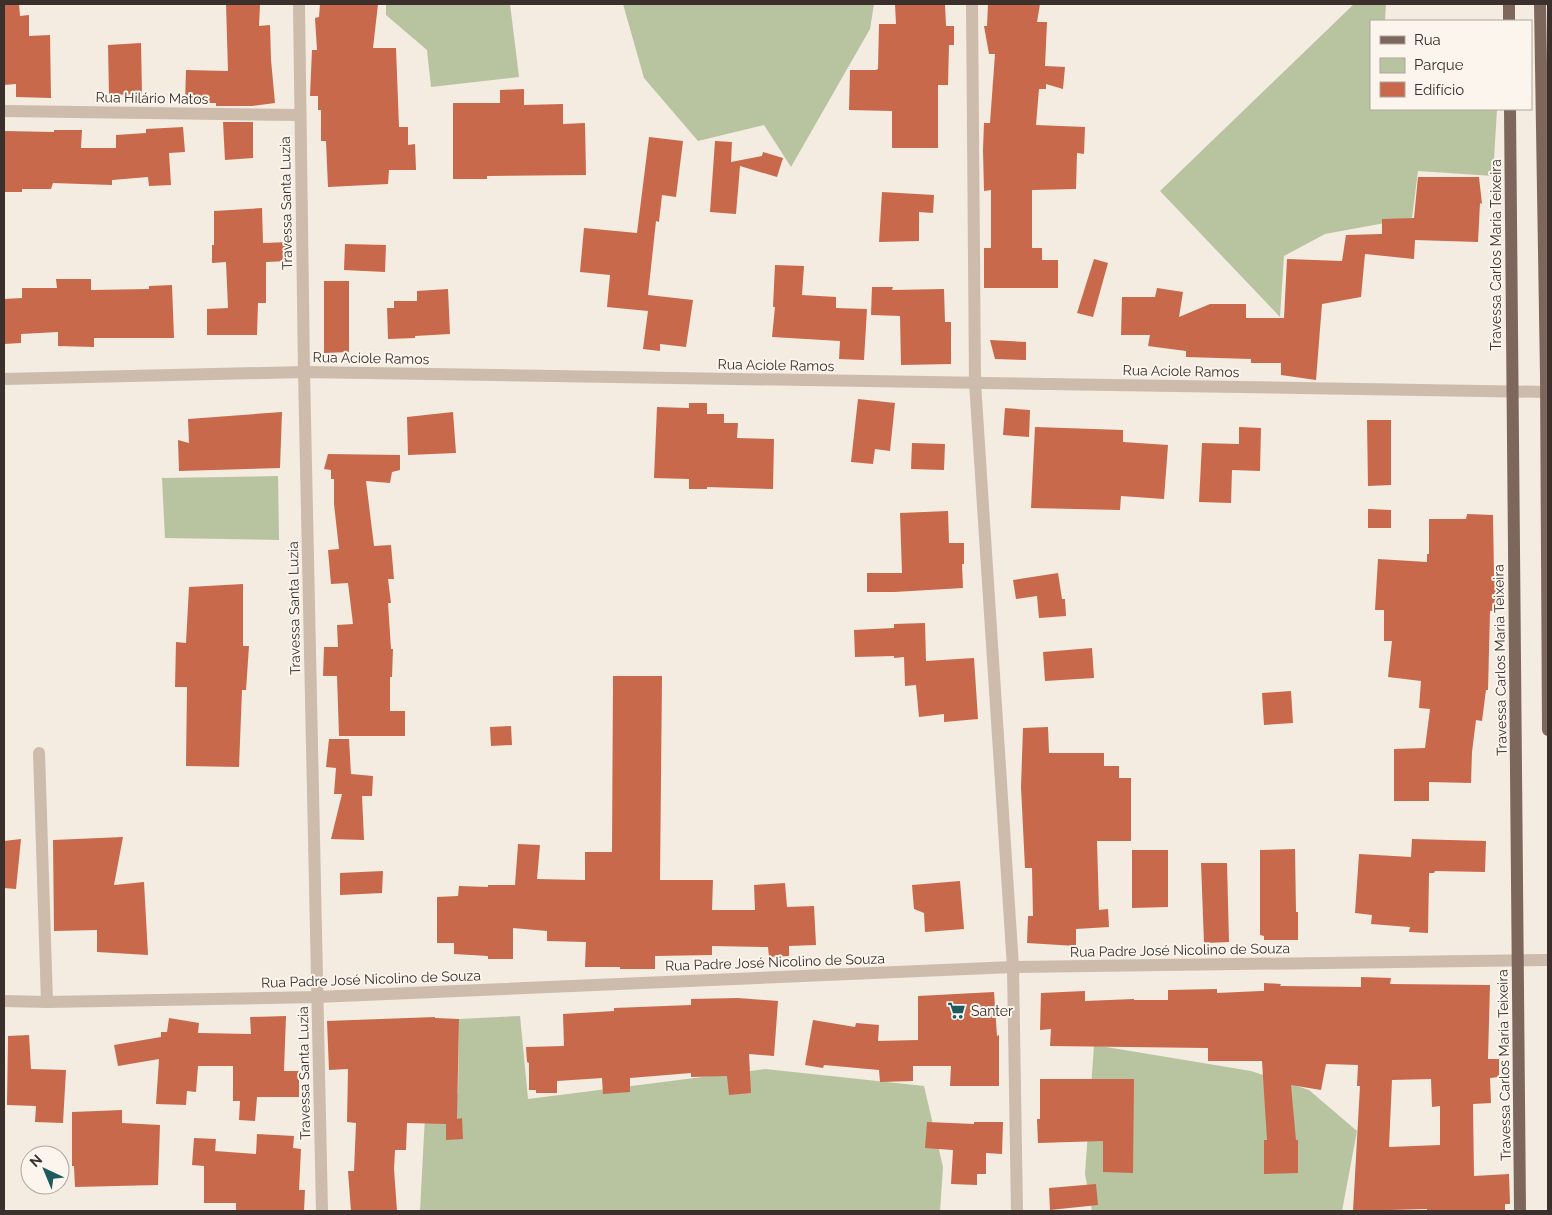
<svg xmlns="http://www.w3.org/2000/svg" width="1552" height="1215" viewBox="0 0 1552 1215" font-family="Raleway,sans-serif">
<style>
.green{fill:#b8c4a0}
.building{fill:#c8694b;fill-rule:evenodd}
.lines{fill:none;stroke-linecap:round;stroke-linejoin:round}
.minor{stroke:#cdbbac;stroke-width:12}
.major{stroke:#7d675c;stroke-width:12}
.labels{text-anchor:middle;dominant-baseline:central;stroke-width:4;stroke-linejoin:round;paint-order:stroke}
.street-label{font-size:14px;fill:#3b302b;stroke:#fbf5ee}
.poi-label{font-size:14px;fill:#3b302b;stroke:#fbf5ee;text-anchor:start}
</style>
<rect width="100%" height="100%" fill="#f4ebe1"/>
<g class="green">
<path d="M386,4H510L519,77L431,87L427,50L386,15Z"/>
<path d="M623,4H874L870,29L791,167L764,125L698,141L644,78Z"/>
<path d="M1354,4H1386L1385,21H1371V109H1497L1493,176L1418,171L1412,218L1325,234L1284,256L1280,317L1160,191Z"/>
<path d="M278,476L279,540L165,538L162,478Z"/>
<path d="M520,1016L528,1099L765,1069L924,1086L943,1167L940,1211H420L426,1097L458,1093L459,1019Z"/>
<path d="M1094,1045L1251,1071L1309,1090L1357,1131L1342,1211H1092L1085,1174Z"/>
</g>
<g class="building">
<path d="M4,4H19L20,16L29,15V36L50,35L51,98L16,97V84L4,85Z"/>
<path d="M226,4H260L259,26L270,25L271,60L275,103L252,106H216V103H185L186,70L228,71Z"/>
<path d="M320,4H378L373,48H396L399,127H408V145L415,144L416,170H389L388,184L328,187L326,141H321V110H318V96H310L312,50H317L315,18L319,17Z"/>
<path d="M895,4H945L946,26H954V45H949L948,85H938V148H892V111L849,110L850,70H876L878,69L879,24H896Z"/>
<path d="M988,4H1040L1037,22H1047L1045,66L1065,67L1063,89L1046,84V89H1039L1036,125L1085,127L1084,154L1077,153L1076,189L1032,190V248H1042V260H1058V288H984V248H991V190L984,191L983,150L984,123H990L995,54H989L984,26H987Z"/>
<path d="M141,43L142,94L109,95L108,45Z"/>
<path d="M524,89V105L563,104V124L585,123L586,175L487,176V179H453V103H500V90Z"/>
<path d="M223,122H253V158L225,160Z"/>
<path d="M183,127L185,152L169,153L171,185L149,186L148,177L112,180V185L53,183L51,189H22V192H4V131L54,132V130H82L81,148H116V135L146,133V129Z"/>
<path d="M649,137L683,141L676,197L662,195L659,222L656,221L648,295L693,300L686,347L660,344V351L643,349L648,311L607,307L610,275L580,272L584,228L637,233Z"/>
<path d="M715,141L732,142L731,162L762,156L763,152L783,158L777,177L740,166L736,214L710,212Z"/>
<path d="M1418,177H1479L1482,204L1480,203L1478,242L1415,240L1414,259L1365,254L1361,297L1322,304L1316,380L1281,375V363H1251V359L1186,357V351L1148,346L1150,335H1121L1122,297H1155L1157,288L1183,292L1179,317L1210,304H1246V318H1284L1287,259L1342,261L1346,235L1382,234V219L1414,218Z"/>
<path d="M882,192L934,195L933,213L919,212V241L879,242Z"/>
<path d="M262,208L263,243L290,242L289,261L266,262V303H258L257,335H207V309L228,308L226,262L212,263V245H214V211Z"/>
<path d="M345,244L386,245L385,272L344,270Z"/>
<path d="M1094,259L1108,263L1093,317L1077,313Z"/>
<path d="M775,265L804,266L802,295L836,297V308L867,309L864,360L839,359L840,341L772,337L775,307H773Z"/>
<path d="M56,279H91V290L149,289V286L172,285L174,338H94V347L58,346V332L21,334V343L4,344V299L22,298V288H57Z"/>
<path d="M324,281H349V352L324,353Z"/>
<path d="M872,287H893L892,290L944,289L945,322H951V364L901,365L900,316L871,315Z"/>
<path d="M448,289L450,334L415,336V338L388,339L387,308H394V301H417V291Z"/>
<path d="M990,340L1026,342V360L995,359Z"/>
<path d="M858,399L895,403L890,451L875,449L873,464L851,462Z"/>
<path d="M689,403H707V414H724V423H738L737,438L774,439L773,489L707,487V489H689V479L654,478L657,407L689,408Z"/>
<path d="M1005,408L1030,410L1029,437L1003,435Z"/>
<path d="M282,412L280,468L179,471L178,440L189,443L188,419Z"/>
<path d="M453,412L456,453L408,455L407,417Z"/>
<path d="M1367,420H1391V485L1368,486Z"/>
<path d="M1035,427L1123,430V442L1168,445L1164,499L1121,496L1120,510L1031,508Z"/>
<path d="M1239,427L1261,428L1260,471L1232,470L1231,503L1199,502L1202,443L1239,444Z"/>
<path d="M912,443L945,444L944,470L911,469Z"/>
<path d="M328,454L400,455V470L392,472L390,483L366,481L374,546L391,545L394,579H388L391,603H388L391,649H393L392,677H390V711H405V736H339L337,676H323L324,647H338L337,625L353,624L348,583L331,584L328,550L339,549L334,504V479H331V470L324,469Z"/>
<path d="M1368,509L1391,510V528H1368Z"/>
<path d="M948,511L949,543H964V564H962L963,588L894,592H867V573H902L900,513Z"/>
<path d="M1467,514L1493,515L1494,575H1503L1504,610L1490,611L1488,690H1486L1482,721L1476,720L1472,752L1471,783L1429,782V801H1394V749L1425,748L1430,709L1419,708L1421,681L1388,677L1392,641H1384V610H1375L1378,559L1427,562V554H1429V519H1466Z"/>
<path d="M1058,573L1062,599H1065L1066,616L1039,618L1037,596L1016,599L1013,580Z"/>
<path d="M243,584V646H249L246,690H242L239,767L186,766L187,687H175L176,642L186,643L189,587Z"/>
<path d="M925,623L926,661L974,658L978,719L944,722V714L919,717L916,685L905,686L904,657L894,658V656L855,657L854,630L894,628V624Z"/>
<path d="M1092,648L1094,678L1045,681L1043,652Z"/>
<path d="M613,676H662L660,880H713L712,910H755L754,885L785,883L787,907L814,906L816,945L789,946V956L769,957L768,947L712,946V955L655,956V969H620V967H585L586,942L547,941V931L513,928V959H488V956L454,954V943H437V897L458,896L459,886L488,887V885H515L518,844L540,845L537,879L585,880V852H612Z"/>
<path d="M1291,691L1293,723L1264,725L1262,693Z"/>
<path d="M511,726L512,745L491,746L490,727Z"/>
<path d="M1048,727L1049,753H1104V766H1119V778H1131V841H1097L1099,910L1108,909L1109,927L1076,929V946L1027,943L1028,916H1033L1032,868H1025L1021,787L1023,728Z"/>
<path d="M329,739H349L351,774L373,776L372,796H362L364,840L331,839L342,794H334L336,768L326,767Z"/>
<path d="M123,837L114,885L144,882L148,955L97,952V930L54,931L53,840Z"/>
<path d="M21,839L16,889L4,888V841Z"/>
<path d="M1412,839L1486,841L1485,872L1435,871L1434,873H1429L1428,933L1409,932L1410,927L1371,924L1372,915L1355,913L1359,854L1411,857Z"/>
<path d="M1295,849L1296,912H1298V940H1264V936L1260,935V850Z"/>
<path d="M1132,850H1168V907L1132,908Z"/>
<path d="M1201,863H1227L1229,942L1204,943Z"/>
<path d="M383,871L382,893L340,895V873Z"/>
<path d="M960,881L964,929L925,932L924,913L914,909L912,885Z"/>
<path d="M1361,977L1391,978L1390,984L1490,985L1488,1059H1499V1077L1490,1078L1491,1103L1473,1104L1474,1176L1509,1174L1510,1204H1505V1211H1427V1209L1353,1211L1360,1086H1357L1358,1065L1326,1064L1321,1090L1291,1085L1296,1140H1298V1173L1264,1174V1140H1267L1262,1061H1208V1048L1050,1046L1051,1029L1040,1030L1041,993L1085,991V1001L1134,999V1000H1168V990L1217,989V993L1261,991H1264V983L1281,984L1280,986L1361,987ZM1431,1079L1432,1107L1440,1106V1145L1389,1147L1392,1080Z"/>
<path d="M994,992L997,1036L999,1035V1086H950L951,1066H913V1081L880,1082L879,1070L824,1065L823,1068L805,1065L813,1020L855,1027L856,1023L879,1025L878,1041L918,1040V996Z"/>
<path d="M738,998L778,1001L774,1056L749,1054L751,1093L729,1095L727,1076L691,1077V1073L630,1078V1092L603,1094L602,1078L557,1081V1093H536V1090H529V1063L527,1062L526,1047L564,1046L563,1014L614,1011V1008L691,1005V999Z"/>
<path d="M286,1016L284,1071H299V1097H257L255,1121L239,1120L240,1101H233V1066H198L196,1092L187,1091L186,1105L156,1104L159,1059L118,1066L114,1045L161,1037V1032H167L169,1018L199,1023L198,1033L251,1034L250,1017Z"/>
<path d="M435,1017V1018L459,1019L457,1119L462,1118L463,1139L446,1140V1124L407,1123L406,1150H395L394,1169L397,1211H351L348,1171H354L356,1123L347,1122L348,1069L329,1070L327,1021Z"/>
<path d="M29,1035L31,1069L66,1070L63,1123L35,1122L36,1106L7,1105L8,1036Z"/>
<path d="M1040,1079H1134L1133,1173L1103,1172V1141L1038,1143L1037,1119H1040Z"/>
<path d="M122,1110V1123L160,1125L158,1185L75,1187L74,1166H72V1112Z"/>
<path d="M927,1122L974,1124V1122H1003L1002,1154L986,1153V1174H977V1185L951,1184L953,1150L925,1148Z"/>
<path d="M257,1134L294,1136L293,1148L301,1149L299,1190H305L304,1211H236V1203H204V1166L192,1165L194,1138L216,1139L215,1151L256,1154Z"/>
<path d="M1096,1184L1098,1205L1050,1210L1049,1188Z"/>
</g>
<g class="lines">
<g class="minor">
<path d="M299,4L304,372L322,1211"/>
<path d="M972,4L975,383L1013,967L1017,1211"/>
<path d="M4,111L300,115"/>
<path d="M4,379L304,372L1548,392"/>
<path d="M39,753L47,1002"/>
<path d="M4,1001L47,1002L317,997L1013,967L1548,960"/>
</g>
<g class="major">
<path d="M1509,4V21"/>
<path d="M1540,4L1546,375L1548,730"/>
<path d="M1510,109L1520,1211"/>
</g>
</g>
<defs>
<symbol id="supermarket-bare" viewBox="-9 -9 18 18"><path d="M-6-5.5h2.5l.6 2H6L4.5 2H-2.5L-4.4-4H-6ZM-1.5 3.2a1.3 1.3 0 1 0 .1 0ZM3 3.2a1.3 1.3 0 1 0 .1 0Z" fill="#1f5a5e" stroke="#fbf5ee" stroke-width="2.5" paint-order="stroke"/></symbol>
</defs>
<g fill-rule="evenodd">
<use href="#supermarket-bare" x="944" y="998" width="25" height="25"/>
</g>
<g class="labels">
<g class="street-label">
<text transform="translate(152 98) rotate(1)">Rua Hilário Matos</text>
<text transform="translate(286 203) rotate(-91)">Travessa Santa Luzia</text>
<text transform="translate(1496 255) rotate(-90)">Travessa Carlos Maria Teixeira</text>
<text transform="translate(371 358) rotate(1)">Rua Aciole Ramos</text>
<text transform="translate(776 365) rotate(1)">Rua Aciole Ramos</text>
<text transform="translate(1181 371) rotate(1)">Rua Aciole Ramos</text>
<text transform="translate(294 608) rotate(-91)">Travessa Santa Luzia</text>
<text transform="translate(1500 660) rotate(-91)">Travessa Carlos Maria Teixeira</text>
<text transform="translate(1180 950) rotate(-1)">Rua Padre José Nicolino de Souza</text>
<text transform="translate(775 962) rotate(-2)">Rua Padre José Nicolino de Souza</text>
<text transform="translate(371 979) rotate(-2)">Rua Padre José Nicolino de Souza</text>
<text transform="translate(1504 1065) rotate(-91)">Travessa Carlos Maria Teixeira</text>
<text transform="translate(304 1073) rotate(-91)">Travessa Santa Luzia</text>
</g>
<g class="poi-label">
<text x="971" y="1011">Santer</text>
</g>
</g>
<rect width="1552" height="1215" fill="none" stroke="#3b302b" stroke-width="10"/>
<rect x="1370" y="20" width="162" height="90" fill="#fbf5ee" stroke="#aea6a0"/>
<rect x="1380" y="36" width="25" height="8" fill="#7d675c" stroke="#aea6a0"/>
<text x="1414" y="45" font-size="15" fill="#3b302b">Rua</text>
<rect x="1380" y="58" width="25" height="15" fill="#b8c4a0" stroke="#aea6a0"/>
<text x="1414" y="70" font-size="15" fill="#3b302b">Parque</text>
<rect x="1380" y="82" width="25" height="15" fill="#c8694b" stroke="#aea6a0"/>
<text x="1414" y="95" font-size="15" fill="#3b302b">Edifício</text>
<g transform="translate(45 1170) rotate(316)"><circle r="24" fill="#fbf5ee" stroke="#aea6a0"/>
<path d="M0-4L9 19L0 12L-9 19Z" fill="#1f5a5e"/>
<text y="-8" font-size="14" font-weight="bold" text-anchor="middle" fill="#3b302b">N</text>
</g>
</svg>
